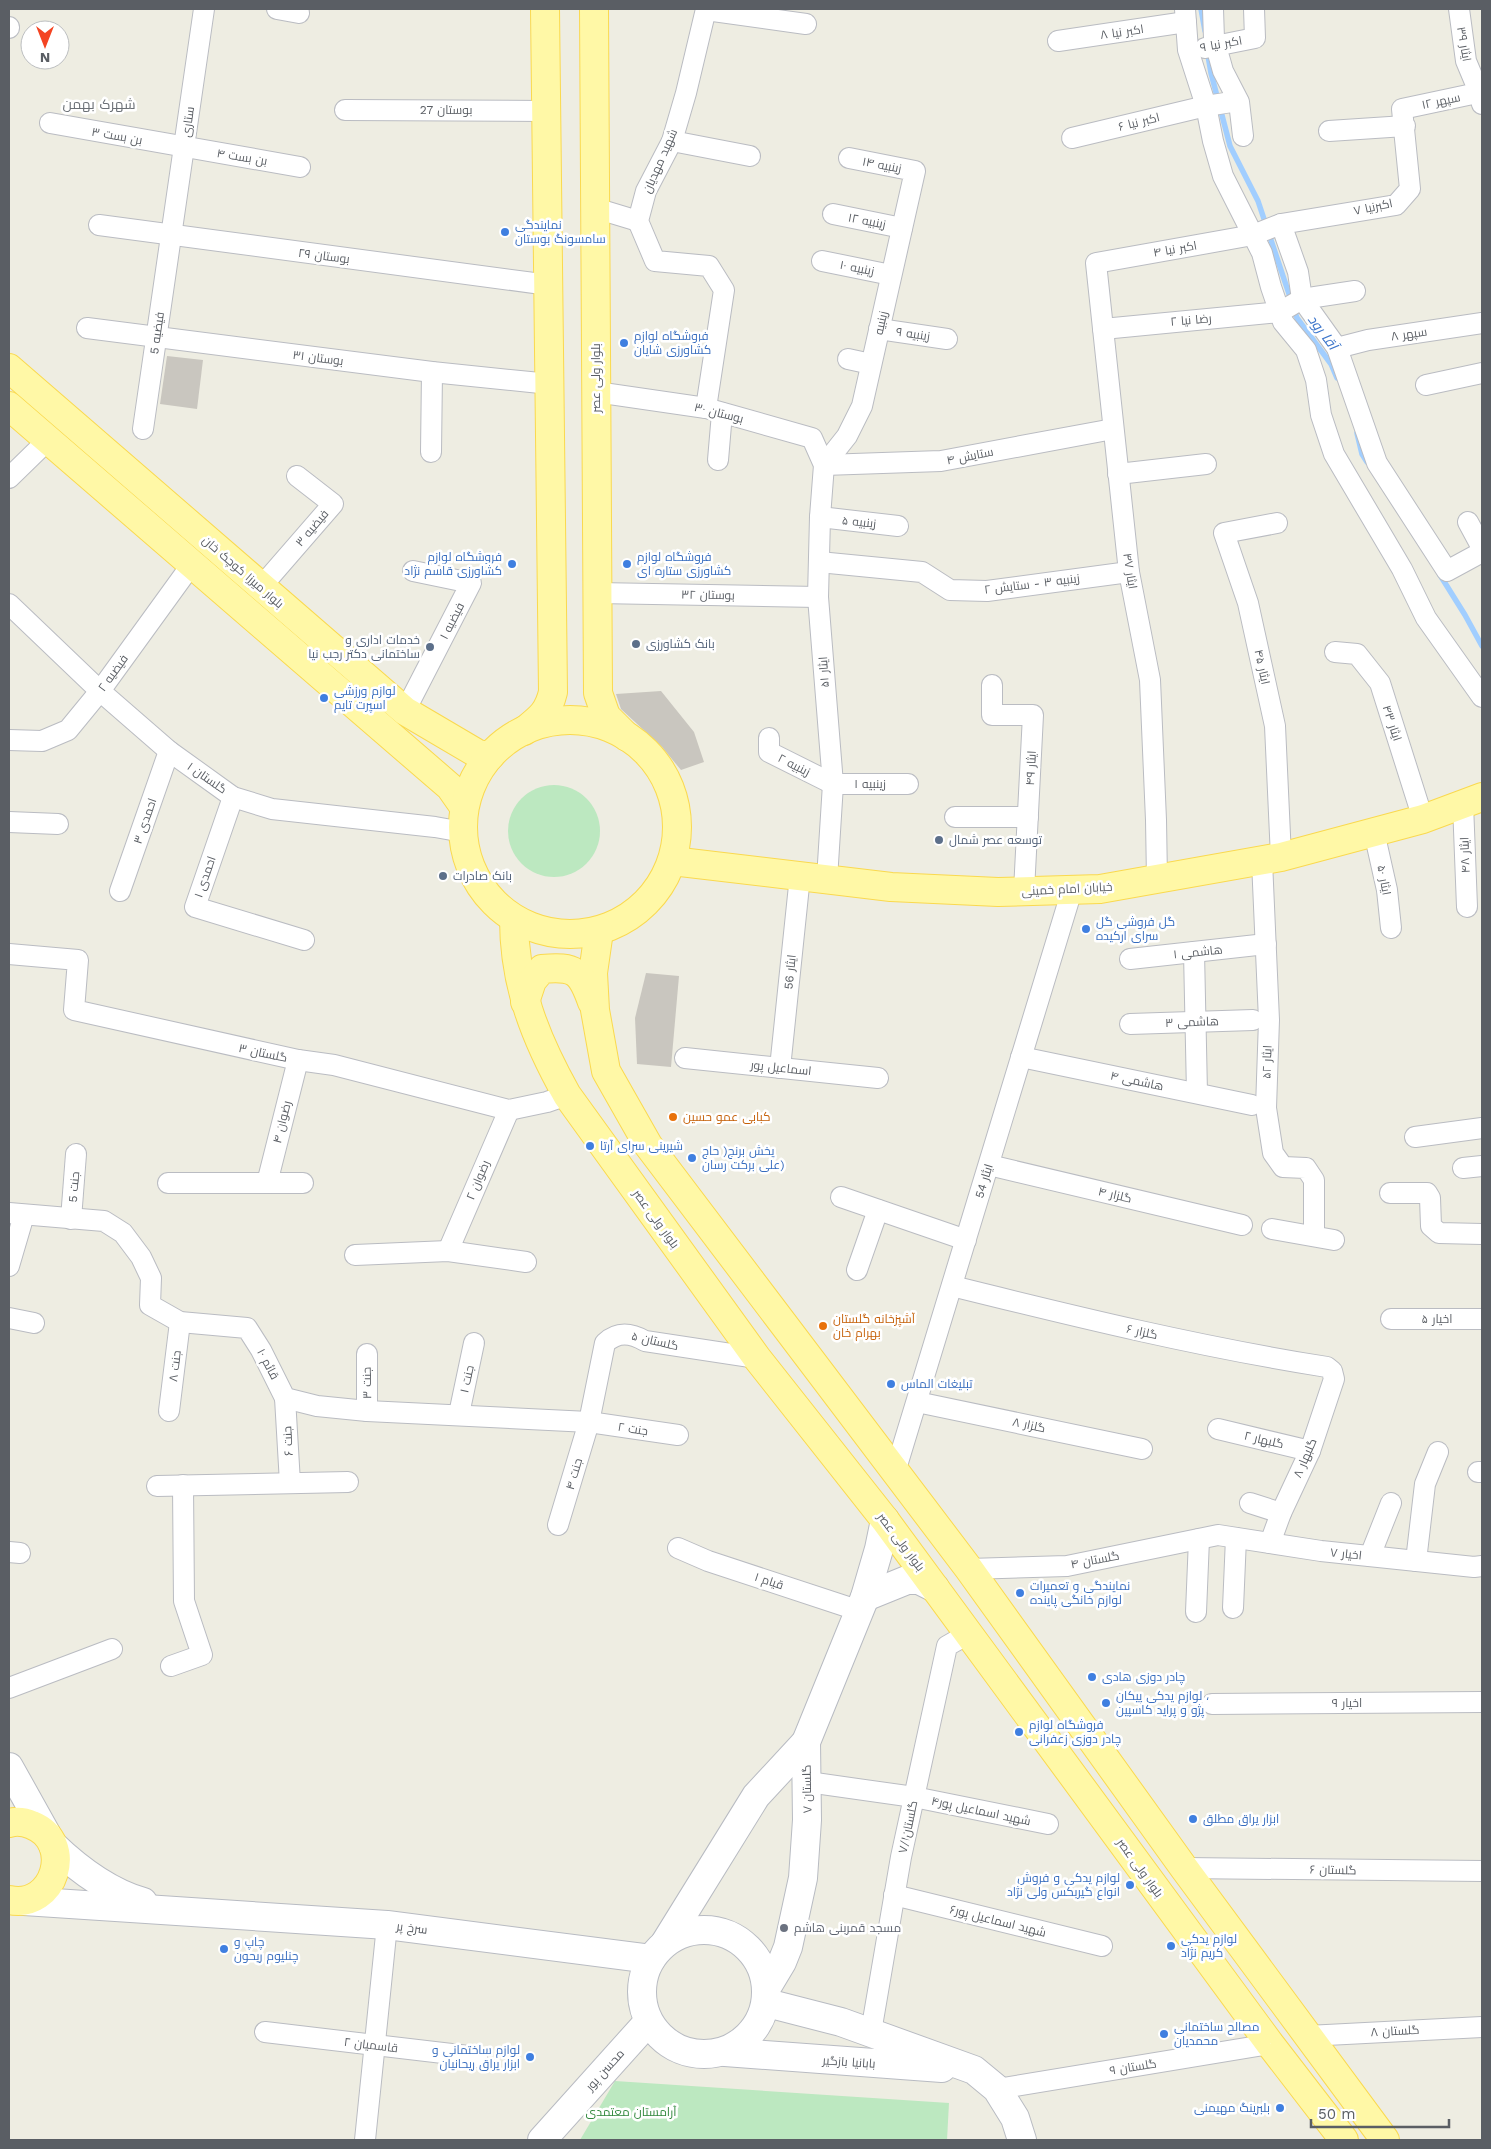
<svg xmlns="http://www.w3.org/2000/svg" width="1491" height="2149" viewBox="0 0 1491 2149" font-family="'Work Sans',Cairo,sans-serif">
<style>
.green{fill:#bce8c0}
.lines{fill:none;stroke-linecap:round;stroke-linejoin:round}
.stream{stroke:#a1ceff;stroke-width:5.5}
.building{fill:#c9c6bf}
.street-casing{stroke:#babcc2;stroke-width:22}
.secondary-casing{stroke:#b8bbc2;stroke-width:30}
.primary-casing{stroke:#fad94f;stroke-width:30}
.street{stroke:#fff;stroke-width:20}
.secondary{stroke:#fff;stroke-width:28}
.primary{stroke:#fff8a6;stroke-width:28}
.shop-dot{fill:#3f7fe0;stroke:#fff;stroke-width:2}
.service-dot{fill:#5c6f8a;stroke:#fff;stroke-width:2}
.food-dot{fill:#e8710a;stroke:#fff;stroke-width:2}
.worship-dot{fill:#6b7280;stroke:#fff;stroke-width:2}
.labels{text-anchor:middle;dominant-baseline:central;stroke-width:5;stroke-linejoin:round;paint-order:stroke}
.street-label{font-size:12px;fill:#5a5e64;stroke:#fff}
.shop-label{font-size:12px;fill:#366cbe;stroke:#fff;text-anchor:start}
.service-label{font-size:12px;fill:#4e5e75;stroke:#fff;text-anchor:start}
.food-label{font-size:12px;fill:#c56008;stroke:#fff;text-anchor:start}
.worship-label{font-size:12px;fill:#5b616d;stroke:#fff;text-anchor:start}
.park-label{font-size:12px;fill:#2f873b;stroke:#fff}
.neighbourhood-label{font-size:14px;fill:#6b7076;stroke:#fff}
.water-label{font-size:14px;font-style:italic;fill:#3c75ca;stroke:#fff}
</style>
<rect width="100%" height="100%" fill="#eeede2"/>
<g class="green">
<circle cx="554" cy="831" r="46"/>
<path d="M615,2081L949,2103L947,2140H580Z"/>
</g>
<g class="lines">
<g class="stream">
<path d="M1201,9L1205,31"/>
<path d="M1207,50L1211,73L1230,146L1258,201L1297,318L1331,364L1337,378"/>
<path d="M1357,433L1362,454L1367,462"/>
<path d="M1440,575L1465,615L1482,646"/>
</g>
</g>
<g class="building">
<path d="M167,356L203,360L197,409L160,404Z"/>
<path d="M661,691L694,732L704,762L681,770L662,747L621,709L616,694Z"/>
<path d="M646,973L679,976L671,1067L637,1064L635,1018Z"/>
</g>
<g class="lines">
<defs>
<g id="street">
<path d="M277,9L299,13"/>
<path d="M1185,9L1188,50L1206,106L1213,141L1223,176L1262,253L1271,287L1283,322L1306,350L1316,380L1321,415L1334,454L1402,569L1426,618L1482,697"/>
<path d="M1213,9L1214,39L1223,71L1239,102L1243,136"/>
<path d="M1459,9L1466,61L1479,92L1482,104"/>
<path d="M706,10L806,24"/>
<path d="M9,27V28"/>
<path d="M1058,41L1186,22"/>
<path d="M1205,48L1255,38L1254,9"/>
<path d="M345,110L547,111"/>
<path d="M50,123L300,167"/>
<path d="M1329,131L1405,126"/>
<path d="M1072,138L1206,106L1238,101"/>
<path d="M672,141L750,156"/>
<path d="M595,208L638,221"/>
<path d="M833,214L902,228"/>
<path d="M1281,224L1298,272L1302,299L1337,348L1377,463L1447,571L1482,552"/>
<path d="M99,225L549,285"/>
<path d="M822,261L891,275"/>
<path d="M87,328L432,372L550,384"/>
<path d="M879,329L947,339"/>
<path d="M1103,329L1280,312L1302,299L1355,291"/>
<path d="M1337,348L1368,340L1482,323"/>
<path d="M848,359L871,364"/>
<path d="M1426,385L1482,373"/>
<path d="M596,392L706,408L812,438L824,465L820,517L818,597L833,784L827,879"/>
<path d="M706,408L724,290L709,266L655,261L638,221L646,191L672,141L686,93L706,9"/>
<path d="M143,429L204,9"/>
<path d="M431,452L432,372"/>
<path d="M718,460L722,413"/>
<path d="M824,465L847,436L862,406L915,171L849,158"/>
<path d="M824,465L941,461L1113,429"/>
<path d="M1118,474L1206,464"/>
<path d="M9,478L48,440"/>
<path d="M820,517L898,526"/>
<path d="M1468,522L1482,548"/>
<path d="M1277,523L1224,533L1248,603L1275,726L1281,857"/>
<path d="M819,562L922,572L950,590L987,591L1129,572"/>
<path d="M261,587L333,504L297,476"/>
<path d="M597,593L818,597"/>
<path d="M9,604L100,691L169,751L233,797L272,809L435,827L463,832"/>
<path d="M1335,652L1357,654L1380,683L1423,819"/>
<path d="M992,685V715H1033L1024,891"/>
<path d="M405,711L471,583L413,571"/>
<path d="M769,738V752L833,784H908"/>
<path d="M9,740L42,741L68,730L100,691L192,564"/>
<path d="M233,797L195,907L304,940"/>
<path d="M1463,804L1467,907"/>
<path d="M955,817H1028"/>
<path d="M9,822L58,824"/>
<path d="M1374,832L1387,890L1391,928"/>
<path d="M1262,861L1269,1020L1266,1108L1273,1153L1283,1167L1306,1168L1314,1180V1236"/>
<path d="M1157,879L1156,820L1150,680L1129,572L1096,263L1253,235L1281,224L1396,205L1410,189L1402,109L1482,92"/>
<path d="M120,891L169,751"/>
<path d="M1194,952L1197,1093"/>
<path d="M9,954L78,960L74,1010L298,1060L334,1065L509,1110L547,1102L567,1095"/>
<path d="M1130,959L1266,944"/>
<path d="M1130,1024L1253,1020"/>
<path d="M1021,1057L1252,1105"/>
<path d="M685,1058L878,1078"/>
<path d="M780,1068L800,876"/>
<path d="M1415,1137L1482,1128"/>
<path d="M989,1165L1242,1225"/>
<path d="M1463,1168L1482,1166"/>
<path d="M168,1183H303"/>
<path d="M267,1183L298,1060"/>
<path d="M1390,1193H1427L1430,1198L1431,1226L1439,1233L1482,1234"/>
<path d="M841,1197L966,1240"/>
<path d="M9,1213L104,1221L123,1233L141,1257L151,1278L150,1305L180,1322L247,1328L261,1350L285,1398L317,1406L367,1411L589,1422L678,1435"/>
<path d="M71,1219L76,1154"/>
<path d="M1272,1229L1334,1240"/>
<path d="M448,1251L509,1110"/>
<path d="M355,1255L448,1251L526,1262"/>
<path d="M9,1266L24,1215"/>
<path d="M857,1270L878,1210"/>
<path d="M952,1286C1077,1317 1200,1347 1327,1367L1332,1371L1334,1379L1310,1451L1281,1513L1270,1543"/>
<path d="M9,1318L34,1323"/>
<path d="M1391,1319H1482"/>
<path d="M367,1354V1411"/>
<path d="M285,1398L290,1483"/>
<path d="M917,1402L1142,1449"/>
<path d="M169,1411L180,1322"/>
<path d="M459,1414L474,1343"/>
<path d="M1218,1429L1310,1451"/>
<path d="M895,1472L1072,890"/>
<path d="M1478,1472H1482"/>
<path d="M157,1486L348,1482"/>
<path d="M1250,1503L1281,1513"/>
<path d="M558,1525L589,1422L605,1343C618,1331 631,1333 645,1341L757,1358"/>
<path d="M678,1548L708,1561L860,1611"/>
<path d="M9,1552L20,1553"/>
<path d="M1370,1556L1391,1503"/>
<path d="M1416,1561L1425,1484L1438,1452"/>
<path d="M969,1569L1067,1566L1218,1535L1321,1551L1474,1567L1482,1566"/>
<path d="M1233,1608L1236,1538"/>
<path d="M1196,1612L1199,1539"/>
<path d="M171,1666L202,1655L184,1601L183,1485"/>
<path d="M9,1688L112,1649"/>
<path d="M1212,1704L1482,1702"/>
<path d="M808,1782L914,1797L1048,1824"/>
<path d="M1184,1868L1482,1871"/>
<path d="M894,1895L1102,1946"/>
<path d="M265,2032L477,2057"/>
<path d="M871,2032L901,1857L947,1646L968,1634"/>
<path d="M1307,2036L1482,2027"/>
<path d="M997,2089L1270,2044"/>
<path d="M365,2140L387,1925"/>
</g>
<g id="secondary">
<path d="M865,1597L907,1580H919L935,1588"/>
<path d="M9,1767L47,1835"/>
<path d="M53,1845C79,1870 109,1892 143,1902"/>
<path d="M24,1901L387,1925L651,1959"/>
<circle cx="704" cy="1992" r="62"/>
<path d="M665,1943L756,1796L806,1742"/>
<path d="M767,1987L782,1962L788,1947L803,1878L807,1820L806,1742L865,1597L879,1549L885,1520"/>
<path d="M767,2003L841,2022L974,2070L997,2089L1015,2118L1022,2140"/>
<path d="M725,2052L942,2068"/>
<path d="M542,2140L648,2022"/>
</g>
<g id="primary">
<path d="M594,9L598,693L606,716L627,737"/>
<path d="M9,368L405,711L478,754L490,756"/>
<path d="M9,406L450,787L464,807"/>
<circle cx="570" cy="827" r="107"/>
<path d="M524,731C540,718 548,713 553,692L545,9"/>
<path d="M672,861L891,887L998,892L1100,889L1281,857L1423,819L1482,797"/>
<path d="M514,919C514,985 535,1038 567,1095L757,1358L885,1520L1270,2044L1344,2140"/>
<path d="M599,931L593,973L595,1010L606,1071L648,1145L969,1569L1184,1868L1385,2140"/>
<path d="M525,1002L532,981L542,969C575,966 581,971 592,1002"/>
<path d="M9,1823C16,1821 25,1822 32,1825C75,1842 55,1910 9,1900"/>
</g>
</defs>
<use href="#street" class="street-casing"/>
<use href="#secondary" class="secondary-casing"/>
<use href="#primary" class="primary-casing"/>
<use href="#street" class="street"/>
<use href="#secondary" class="secondary"/>
<use href="#primary" class="primary"/>
</g>
<g class="shop-dot">
<circle cx="505" cy="232" r="5"/>
<circle cx="624" cy="343" r="5"/>
<circle cx="512" cy="564" r="5"/>
<circle cx="627" cy="564" r="5"/>
<circle cx="324" cy="698" r="5"/>
<circle cx="1086" cy="929" r="5"/>
<circle cx="590" cy="1146" r="5"/>
<circle cx="692" cy="1158" r="5"/>
<circle cx="891" cy="1384" r="5"/>
<circle cx="1020" cy="1593" r="5"/>
<circle cx="1092" cy="1677" r="5"/>
<circle cx="1106" cy="1703" r="5"/>
<circle cx="1019" cy="1732" r="5"/>
<circle cx="1193" cy="1819" r="5"/>
<circle cx="1130" cy="1885" r="5"/>
<circle cx="1171" cy="1946" r="5"/>
<circle cx="224" cy="1949" r="5"/>
<circle cx="1164" cy="2034" r="5"/>
<circle cx="530" cy="2057" r="5"/>
<circle cx="1280" cy="2108" r="5"/>
</g>
<g class="service-dot">
<circle cx="636" cy="644" r="5"/>
<circle cx="430" cy="647" r="5"/>
<circle cx="939" cy="840" r="5"/>
<circle cx="443" cy="876" r="5"/>
</g>
<g class="food-dot">
<circle cx="673" cy="1117" r="5"/>
<circle cx="823" cy="1326" r="5"/>
</g>
<circle class="worship-dot" cx="784" cy="1928" r="5"/>
<g class="labels">
<g class="street-label">
<text transform="translate(1122 32) rotate(-8)">اکبر نیا ۸</text>
<text transform="translate(1221 44) rotate(-10)">اکبر نیا ۹</text>
<text transform="translate(1464 44) rotate(80)">ایثار ۳۹</text>
<text transform="translate(1441 101) rotate(-12)">سپهر ۱۲</text>
<text x="446" y="110">بوستان 27</text>
<text transform="translate(188 122) rotate(-82)">ستاری</text>
<text transform="translate(1139 122) rotate(-14)">اکبر نیا ۶</text>
<text transform="translate(117 136) rotate(10)">بن بست ۳</text>
<text transform="translate(242 157) rotate(9)">بن بست ۴</text>
<text transform="translate(660 161) rotate(-66)">شهید مهدیان</text>
<text transform="translate(882 165) rotate(11)">زینبیه ۱۴</text>
<text transform="translate(1373 207) rotate(-12)">اکبرنیا ۷</text>
<text transform="translate(867 221) rotate(11)">زینبیه ۱۲</text>
<text transform="translate(1175 249) rotate(-10)">اکبر نیا ۴</text>
<text transform="translate(324 256) rotate(7)">بوستان ۲۹</text>
<text transform="translate(857 268) rotate(11)">زینبیه ۱۰</text>
<text transform="translate(1191 320) rotate(-5)">رضا نیا ۲</text>
<text transform="translate(881 323) rotate(-77)">زینبیه</text>
<text transform="translate(157 333) rotate(-82)">فیضیه 5</text>
<text transform="translate(913 334) rotate(8)">زینبیه ۹</text>
<text transform="translate(1409 334) rotate(-8)">سپهر ۸</text>
<text transform="translate(318 358) rotate(7)">بوستان ۳۱</text>
<text transform="translate(596 378) rotate(-90)">بلوار ولی عصر</text>
<text transform="translate(719 413) rotate(14)">بوستان ۳۰</text>
<text transform="translate(970 456) rotate(-11)">ستایش ۴</text>
<text transform="translate(859 522) rotate(6)">زینبیه ۵</text>
<text transform="translate(312 528) rotate(-50)">فیضیه ۳</text>
<text transform="translate(1130 571) rotate(81)">ایثار ۴۷</text>
<text transform="translate(243 572) rotate(41)">بلوار میرزا کوچک خان</text>
<text transform="translate(1032 584) rotate(-7)">زینبیه ۳ - ستایش ۲</text>
<text transform="translate(708 595) rotate(1)">بوستان ۳۲</text>
<text transform="translate(452 621) rotate(-63)">فیضیه ۱</text>
<text transform="translate(1262 667) rotate(78)">ایثار ۴۵</text>
<text transform="translate(824 672) rotate(-94)">ایثار ۵۱</text>
<text transform="translate(113 673) rotate(-54)">فیضیه ۲</text>
<text transform="translate(1392 723) rotate(72)">ایثار ۴۳</text>
<text transform="translate(794 765) rotate(27)">زینبیه ۲</text>
<text transform="translate(1031 768) rotate(-87)">ایثار ۴۹</text>
<text transform="translate(207 778) rotate(35)">گلستان ۱</text>
<text x="870" y="784">زینبیه ۱</text>
<text transform="translate(145 821) rotate(-71)">احمدی ۳</text>
<text transform="translate(1465 855) rotate(-92)">ایثار ۴۸</text>
<text transform="translate(205 877) rotate(-71)">احمدی ۱</text>
<text transform="translate(1384 880) rotate(79)">ایثار ۵۰</text>
<text transform="translate(1067 889) rotate(-3)">خیابان امام خمینی</text>
<text transform="translate(1198 952) rotate(-6)">هاشمی ۱</text>
<text transform="translate(790 972) rotate(-84)">ایثار 56</text>
<text transform="translate(1192 1022) rotate(-2)">هاشمی ۳</text>
<text transform="translate(263 1053) rotate(12)">گلستان ۳</text>
<text transform="translate(1267 1062) rotate(-88)">ایثار ۵۲</text>
<text transform="translate(781 1068) rotate(6)">اسماعیل پور</text>
<text transform="translate(1137 1081) rotate(12)">هاشمی ۴</text>
<text transform="translate(282 1122) rotate(-76)">رضوان ۴</text>
<text transform="translate(478 1180) rotate(-67)">رضوان ۲</text>
<text transform="translate(984 1181) rotate(-73)">ایثار 54</text>
<text transform="translate(74 1187) rotate(-85)">جنت 5</text>
<text transform="translate(1115 1195) rotate(13)">گلزار ۴</text>
<text transform="translate(656 1219) rotate(54)">بلوار ولی عصر</text>
<text x="1437" y="1319">اخیار ۵</text>
<text transform="translate(1142 1332) rotate(12)">گلزار ۶</text>
<text transform="translate(655 1341) rotate(13)">گلستان ۵</text>
<text transform="translate(268 1364) rotate(62)">قائم ۱۰</text>
<text transform="translate(175 1366) rotate(-83)">جنت ۸</text>
<text transform="translate(467 1379) rotate(-78)">جنت ۱</text>
<text transform="translate(367 1383) rotate(-91)">جنت ۳</text>
<text transform="translate(1029 1425) rotate(12)">گلزار ۸</text>
<text transform="translate(633 1429) rotate(9)">جنت ۲</text>
<text transform="translate(1264 1440) rotate(13)">گلبهار ۲</text>
<text transform="translate(288 1441) rotate(-93)">جنت ۶</text>
<text transform="translate(1305 1458) rotate(-67)">گلبهار ۸</text>
<text transform="translate(574 1474) rotate(-74)">جنت ۴</text>
<text transform="translate(901 1542) rotate(53)">بلوار ولی عصر</text>
<text transform="translate(1346 1554) rotate(6)">اخیار ۷</text>
<text transform="translate(1095 1560) rotate(-11)">گلستان ۴</text>
<text transform="translate(769 1581) rotate(18)">قیام ۱</text>
<text x="1347" y="1703">اخیار ۹</text>
<text transform="translate(807 1789) rotate(-91)">گلستان ۷</text>
<text transform="translate(981 1811) rotate(12)">شهید اسماعیل پور۴</text>
<text transform="translate(908 1827) rotate(-78)">گلستان۷/۱</text>
<text transform="translate(1140 1868) rotate(54)">بلوار ولی عصر</text>
<text transform="translate(1333 1870) rotate(1)">گلستان ۶</text>
<text transform="translate(998 1921) rotate(14)">شهید اسماعیل پور۶</text>
<text transform="translate(412 1928) rotate(7)">سرخ پر</text>
<text transform="translate(1395 2031) rotate(-3)">گلستان ۸</text>
<text transform="translate(371 2045) rotate(7)">قاسمیان ۲</text>
<text transform="translate(849 2062) rotate(4)">بابانیا بازگیر</text>
<text transform="translate(1133 2067) rotate(-9)">گلستان ۹</text>
<text transform="translate(605 2070) rotate(-48)">محسن پور</text>
</g>
<g class="shop-label">
<text x="515" y="225">نمایندگی<tspan x="515" dy="14">سامسونگ بوستان</tspan></text>
<text x="634" y="336">فروشگاه لوازم<tspan x="634" dy="14">کشاورزی شایان</tspan></text>
<text x="502" y="557" text-anchor="end">فروشگاه لوازم<tspan x="502" dy="14">کشاورزی قاسم نژاد</tspan></text>
<text x="637" y="557">فروشگاه لوازم<tspan x="637" dy="14">کشاورزی ستاره ای</tspan></text>
<text x="334" y="691">لوازم ورزشی<tspan x="334" dy="14">اسپرت تایم</tspan></text>
<text x="1096" y="922">گل فروشی گل<tspan x="1096" dy="14">سرای ارکیده</tspan></text>
<text x="600" y="1146">شیرینی سرای آرتا</text>
<text x="702" y="1151">پخش برنج( حاج<tspan x="702" dy="14">علی برکت رسان)</tspan></text>
<text x="901" y="1384">تبلیغات الماس</text>
<text x="1030" y="1586">نمایندگی و تعمیرات<tspan x="1030" dy="14">لوازم خانگی پاینده</tspan></text>
<text x="1102" y="1677">چادر دوزی هادی</text>
<text x="1116" y="1696">لوازم یدکی پیکان ،<tspan x="1116" dy="14">پژو و پراید کاسپین</tspan></text>
<text x="1029" y="1725">فروشگاه لوازم<tspan x="1029" dy="14">چادر دوزی زعفرانی</tspan></text>
<text x="1203" y="1819">ابزار یراق مطلق</text>
<text x="1120" y="1878" text-anchor="end">لوازم یدکی و فروش<tspan x="1120" dy="14">انواع گیربکس ولی نژاد</tspan></text>
<text x="1181" y="1939">لوازم یدکی<tspan x="1181" dy="14">کریم نژاد</tspan></text>
<text x="234" y="1942">چاپ و<tspan x="234" dy="14">چنلیوم ریحون</tspan></text>
<text x="1174" y="2027">مصالح ساختمانی<tspan x="1174" dy="14">محمدیان</tspan></text>
<text x="520" y="2050" text-anchor="end">لوازم ساختمانی و<tspan x="520" dy="14">ابزار یراق ریحانیان</tspan></text>
<text x="1270" y="2108" text-anchor="end">بلبرینگ مهیمنی</text>
</g>
<g class="service-label">
<text x="420" y="640" text-anchor="end">خدمات اداری و<tspan x="420" dy="14">ساختمانی دکتر رجب نیا</tspan></text>
<text x="646" y="644">بانک کشاورزی</text>
<text x="949" y="840">توسعه عصر شمال</text>
<text x="453" y="876">بانک صادرات</text>
</g>
<g class="food-label">
<text x="683" y="1117">کبابی عمو حسین</text>
<text x="833" y="1319">آشپزخانه گلستان<tspan x="833" dy="14">بهرام خان</tspan></text>
</g>
<g class="worship-label">
<text x="794" y="1928">مسجد قمربنی هاشم</text>
</g>
<g class="park-label">
<text x="631" y="2112">آرامستان معتمدی</text>
</g>
<g class="neighbourhood-label">
<text x="99" y="104">شهرک بهمن</text>
</g>
<g class="water-label">
<text transform="translate(1323 332) rotate(53)">آقا رود</text>
</g>
</g>
<rect width="1491" height="2149" fill="none" stroke="#5a5e64" stroke-width="20"/>
<g transform="translate(45 45) rotate(180)"><circle r="24" fill="#ffffff" stroke="#bdbfc1"/>
<path d="M0-4L9 19L0 12L-9 19Z" fill="#f44422"/>
<text y="-8" font-size="14" font-weight="bold" text-anchor="middle" fill="#5a5e64">N</text>
</g>
<path d="M1311 2119v8h138v-8" fill="none" stroke="#5a5e64" stroke-width="2.5"/>
<text x="1318" y="2119" font-size="15" fill="#5a5e64" stroke="#ffffff" stroke-width="4" paint-order="stroke">50 m</text>
</svg>
